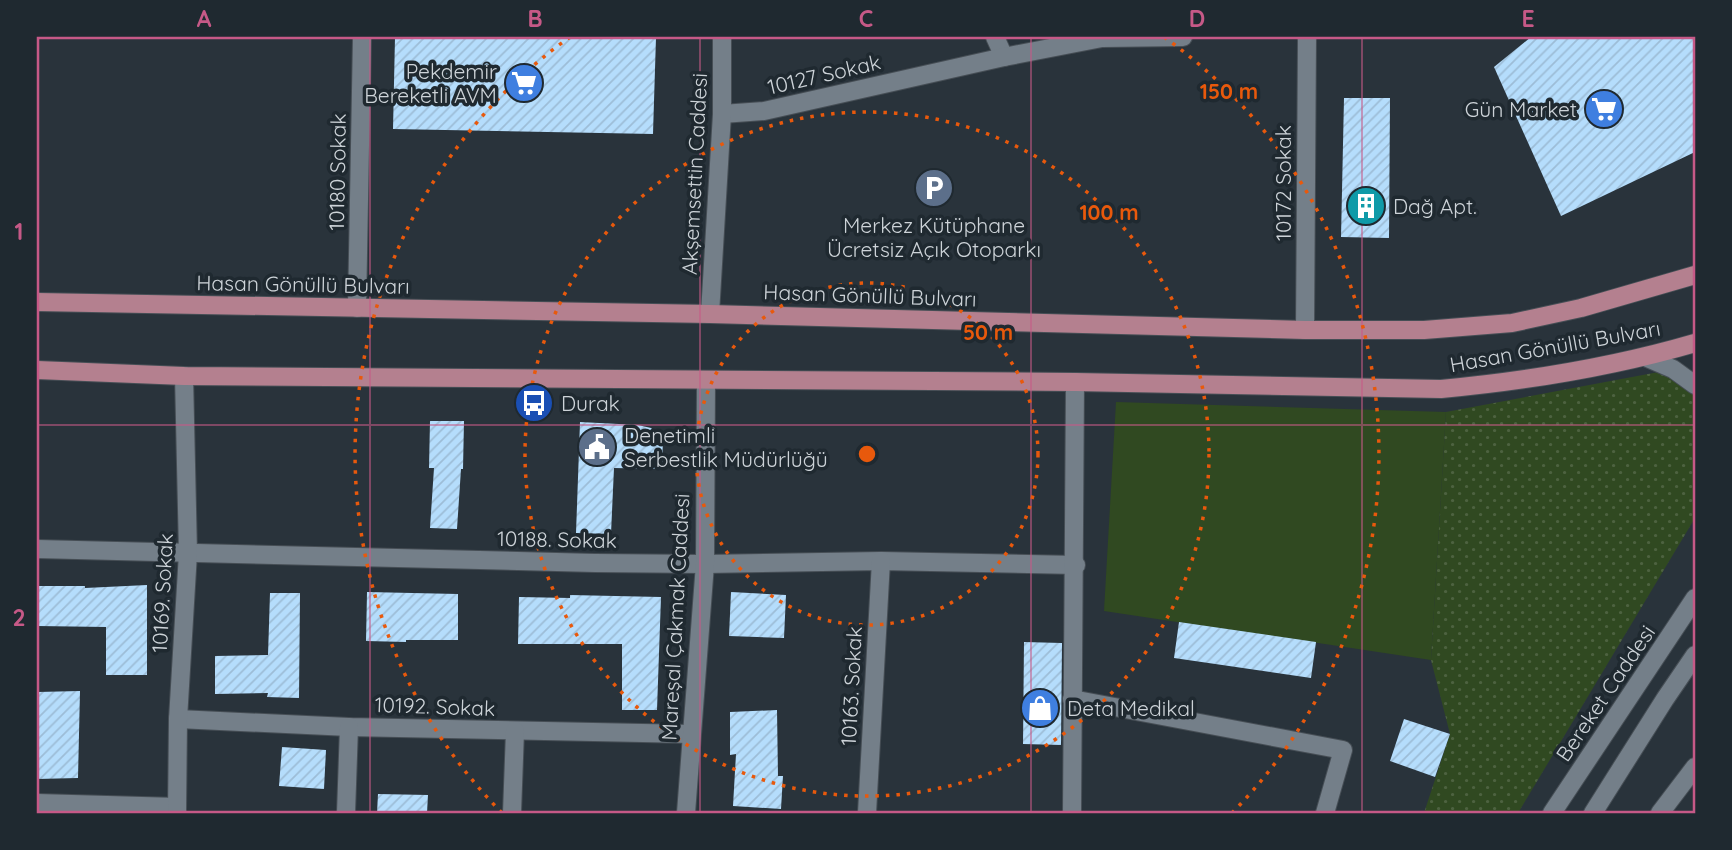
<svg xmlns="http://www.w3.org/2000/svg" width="1732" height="850" viewBox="0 0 1732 850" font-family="Quicksand,sans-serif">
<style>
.green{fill:#304921}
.park{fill:url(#park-dots)}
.building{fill:url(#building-hatch)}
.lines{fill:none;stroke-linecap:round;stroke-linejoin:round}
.minor-casing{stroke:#464e55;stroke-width:20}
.major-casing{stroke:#464e55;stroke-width:20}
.minor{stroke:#747f89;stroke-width:18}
.major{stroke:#b4808f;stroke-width:18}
.grid{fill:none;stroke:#c65987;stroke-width:2;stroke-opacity:0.55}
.ring{fill:none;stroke:#e8590c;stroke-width:3.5;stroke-dasharray:3.5 7}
.labels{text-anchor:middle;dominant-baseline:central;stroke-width:7;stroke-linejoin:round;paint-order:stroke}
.poi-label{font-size:21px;fill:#cdd3d8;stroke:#1f2930;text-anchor:start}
.street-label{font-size:21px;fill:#cdd3d8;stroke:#1f2930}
.centre{fill:#e8590c;stroke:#1f2930;stroke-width:3.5}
.ring-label{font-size:21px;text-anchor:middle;font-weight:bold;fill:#e8590c;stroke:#1f2930;stroke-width:7;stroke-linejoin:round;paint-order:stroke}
.neatline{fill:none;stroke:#c65987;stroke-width:2.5}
.grid-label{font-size:23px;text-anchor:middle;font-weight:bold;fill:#c65987}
</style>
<defs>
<pattern id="park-dots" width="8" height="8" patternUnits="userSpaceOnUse" patternTransform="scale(1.75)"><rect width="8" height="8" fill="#304921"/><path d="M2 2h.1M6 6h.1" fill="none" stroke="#4d6240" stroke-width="1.8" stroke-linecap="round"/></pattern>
<pattern id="building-hatch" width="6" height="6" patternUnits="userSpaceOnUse" patternTransform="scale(1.75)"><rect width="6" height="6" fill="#b5ddfc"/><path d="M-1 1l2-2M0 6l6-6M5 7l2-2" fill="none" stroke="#9dbdd7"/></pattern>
</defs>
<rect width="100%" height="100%" fill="#29333b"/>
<path class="green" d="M1116,402L1446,412L1431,660L1104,611Z"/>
<path class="park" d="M1680,368L1695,395V518L1518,813H1424L1450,734L1431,660L1446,412Z"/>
<g class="building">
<path d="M395,37H656L653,134L393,129Z"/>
<path d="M1531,37H1695V152L1561,216L1494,67Z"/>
<path d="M1344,98H1390L1389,238L1341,237Z"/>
<path d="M430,421H464L463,469H461L457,529L430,528L434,468H429Z"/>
<path d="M580,422L638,425L651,428L663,438L662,469L614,468L611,534L576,533Z"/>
<path d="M147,585V675H106V627L37,626V586H85V588Z"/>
<path d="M367,592L458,594V640H406V642L366,641Z"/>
<path d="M731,592L786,595L784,638L729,636Z"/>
<path d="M270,593H300L299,698L267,697L268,693L215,694V656L268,655Z"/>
<path d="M570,595L661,597L657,710H622V644H518L519,597L570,598Z"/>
<path d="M1179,622L1316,642L1311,678L1174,658Z"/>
<path d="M1024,642L1062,643L1061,745L1023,744Z"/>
<path d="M80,691L78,778L37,779V692Z"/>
<path d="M777,710L778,776H783L781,809L733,806L736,754L730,755V712Z"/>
<path d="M1404,719L1450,734L1435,777L1390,761Z"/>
<path d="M282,747L326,750L324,789L279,786Z"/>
<path d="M378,794L428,795L427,813H377Z"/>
</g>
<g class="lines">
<defs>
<g id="minor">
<path d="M995,37L1004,57"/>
<path d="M722,114L764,111L1004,57L1102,38L1183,37"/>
<path d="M357,308L362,37"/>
<path d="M710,314L722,114V37"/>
<path d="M1305,330L1307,37"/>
<path d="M1645,357L1673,369L1695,385"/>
<path d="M37,549L595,563L705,564L881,561L1076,565"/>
<path d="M1072,699L1343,750L1325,813"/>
<path d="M178,719L349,727L691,734"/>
<path d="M37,803L177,807"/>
<path d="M177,813L178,719L188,553L184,376"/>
<path d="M346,813L349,727"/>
<path d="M512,813L515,731"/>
<path d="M686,813L705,564L706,381"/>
<path d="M867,813L881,561"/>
<path d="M1072,813L1075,382"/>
<path d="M1552,813L1695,598"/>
<path d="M1593,813L1665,699L1695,655"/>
<path d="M1660,813L1695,767"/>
</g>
<g id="major">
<path d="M37,302L710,314L1305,330H1424L1512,323L1581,308L1695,275"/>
<path d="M37,370L184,376L1075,382L1441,389C1526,381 1613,367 1695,343"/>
</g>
</defs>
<use href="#minor" class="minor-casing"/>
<use href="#major" class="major-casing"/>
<use href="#minor" class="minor"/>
<use href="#major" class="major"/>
</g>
<path class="grid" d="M370,37V813M700,37V813M1031,37V813M1362,37V813M37,425H1695"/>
<g class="ring">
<circle cx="867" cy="454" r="171"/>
<circle cx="867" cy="454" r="342"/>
<path d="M502 813A512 512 0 0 1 570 37M1164 37A512 512 0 0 1 1232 813"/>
</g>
<defs>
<symbol id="supermarket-disc" viewBox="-11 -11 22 22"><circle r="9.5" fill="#3f7fe0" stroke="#1f2930"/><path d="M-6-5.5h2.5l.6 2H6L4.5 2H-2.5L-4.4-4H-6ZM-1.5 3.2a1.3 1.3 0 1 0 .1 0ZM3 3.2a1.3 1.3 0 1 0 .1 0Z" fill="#fff"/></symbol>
<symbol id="parking-disc" viewBox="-11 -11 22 22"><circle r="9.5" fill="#5c6f8a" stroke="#1f2930"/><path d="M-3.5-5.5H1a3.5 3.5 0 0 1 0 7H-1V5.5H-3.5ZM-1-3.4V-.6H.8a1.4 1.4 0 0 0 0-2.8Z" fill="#fff"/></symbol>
<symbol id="building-disc" viewBox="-11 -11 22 22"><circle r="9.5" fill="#0f9aa8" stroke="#1f2930"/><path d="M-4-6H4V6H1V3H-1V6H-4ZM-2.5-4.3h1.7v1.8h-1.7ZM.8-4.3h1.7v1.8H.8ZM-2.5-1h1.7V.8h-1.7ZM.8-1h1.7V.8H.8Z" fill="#fff"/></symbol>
<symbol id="bus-disc" viewBox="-11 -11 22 22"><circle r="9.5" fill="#1a4fb4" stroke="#1f2930"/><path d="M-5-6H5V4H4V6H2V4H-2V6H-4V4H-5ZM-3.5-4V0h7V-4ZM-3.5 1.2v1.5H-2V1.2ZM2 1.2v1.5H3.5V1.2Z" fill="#fff"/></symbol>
<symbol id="civic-disc" viewBox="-11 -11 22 22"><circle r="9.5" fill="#5c6f8a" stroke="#1f2930"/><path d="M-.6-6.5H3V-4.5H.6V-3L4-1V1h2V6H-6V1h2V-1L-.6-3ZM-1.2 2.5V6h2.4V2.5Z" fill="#fff"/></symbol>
<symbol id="shop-disc" viewBox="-11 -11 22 22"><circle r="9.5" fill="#3f7fe0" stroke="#1f2930"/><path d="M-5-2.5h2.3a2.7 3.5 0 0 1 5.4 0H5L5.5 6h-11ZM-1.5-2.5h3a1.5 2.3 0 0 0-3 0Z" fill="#fff"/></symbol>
</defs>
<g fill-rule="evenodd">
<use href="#supermarket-disc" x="502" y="61" width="44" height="44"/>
<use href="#supermarket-disc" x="1582" y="87" width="44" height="44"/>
<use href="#parking-disc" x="912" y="166" width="44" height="44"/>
<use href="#building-disc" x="1344" y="184" width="44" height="44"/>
<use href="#bus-disc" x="512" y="381" width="44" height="44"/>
<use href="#civic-disc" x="575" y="425" width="44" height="44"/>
<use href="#shop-disc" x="1018" y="686" width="44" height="44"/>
</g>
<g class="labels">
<g class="poi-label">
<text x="497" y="71" text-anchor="end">Pekdemir<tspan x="497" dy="24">Bereketli AVM</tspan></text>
<text x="1577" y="109" text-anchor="end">Gün Market</text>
<text x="1393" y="206">Dağ Apt.</text>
<text x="934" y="225" text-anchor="middle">Merkez Kütüphane<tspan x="934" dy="24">Ücretsiz Açık Otoparkı</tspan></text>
<text x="561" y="403">Durak</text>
<text x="624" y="435">Denetimli<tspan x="624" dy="24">Serbestlik Müdürlüğü</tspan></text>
<text x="1067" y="708">Deta Medikal</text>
</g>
<g class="street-label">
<text transform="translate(824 74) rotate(-13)">10127 Sokak</text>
<text transform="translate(337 172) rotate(-89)">10180 Sokak</text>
<text transform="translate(694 174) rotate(-87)">Akşemsettin Caddesi</text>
<text transform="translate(1283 183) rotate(-90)">10172 Sokak</text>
<text transform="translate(303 284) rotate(1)">Hasan Gönüllü Bulvarı</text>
<text transform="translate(870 295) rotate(2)">Hasan Gönüllü Bulvarı</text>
<text transform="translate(1555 346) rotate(-10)">Hasan Gönüllü Bulvarı</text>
<text transform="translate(557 539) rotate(1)">10188. Sokak</text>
<text transform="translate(162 593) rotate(-87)">10169. Sokak</text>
<text transform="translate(675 617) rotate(-87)">Mareşal Çakmak Caddesi</text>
<text transform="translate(851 686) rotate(-87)">10163. Sokak</text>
<text transform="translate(1605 693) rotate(-56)">Bereket Caddesi</text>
<text transform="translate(435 706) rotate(2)">10192. Sokak</text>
</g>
</g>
<circle cx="867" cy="454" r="10" class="centre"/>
<g class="ring-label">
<text x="1229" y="99">150 m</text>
<text x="1109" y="220">100 m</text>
<text x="988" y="340">50 m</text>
</g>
<rect width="1732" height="850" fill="none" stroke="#1f2930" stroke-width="77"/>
<rect x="38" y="38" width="1656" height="774" class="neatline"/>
<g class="grid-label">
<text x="204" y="27">A</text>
<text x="535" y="27">B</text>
<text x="866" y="27">C</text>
<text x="1197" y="27">D</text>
<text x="1528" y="27">E</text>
<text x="19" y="240">1</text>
<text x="19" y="626">2</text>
</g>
</svg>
